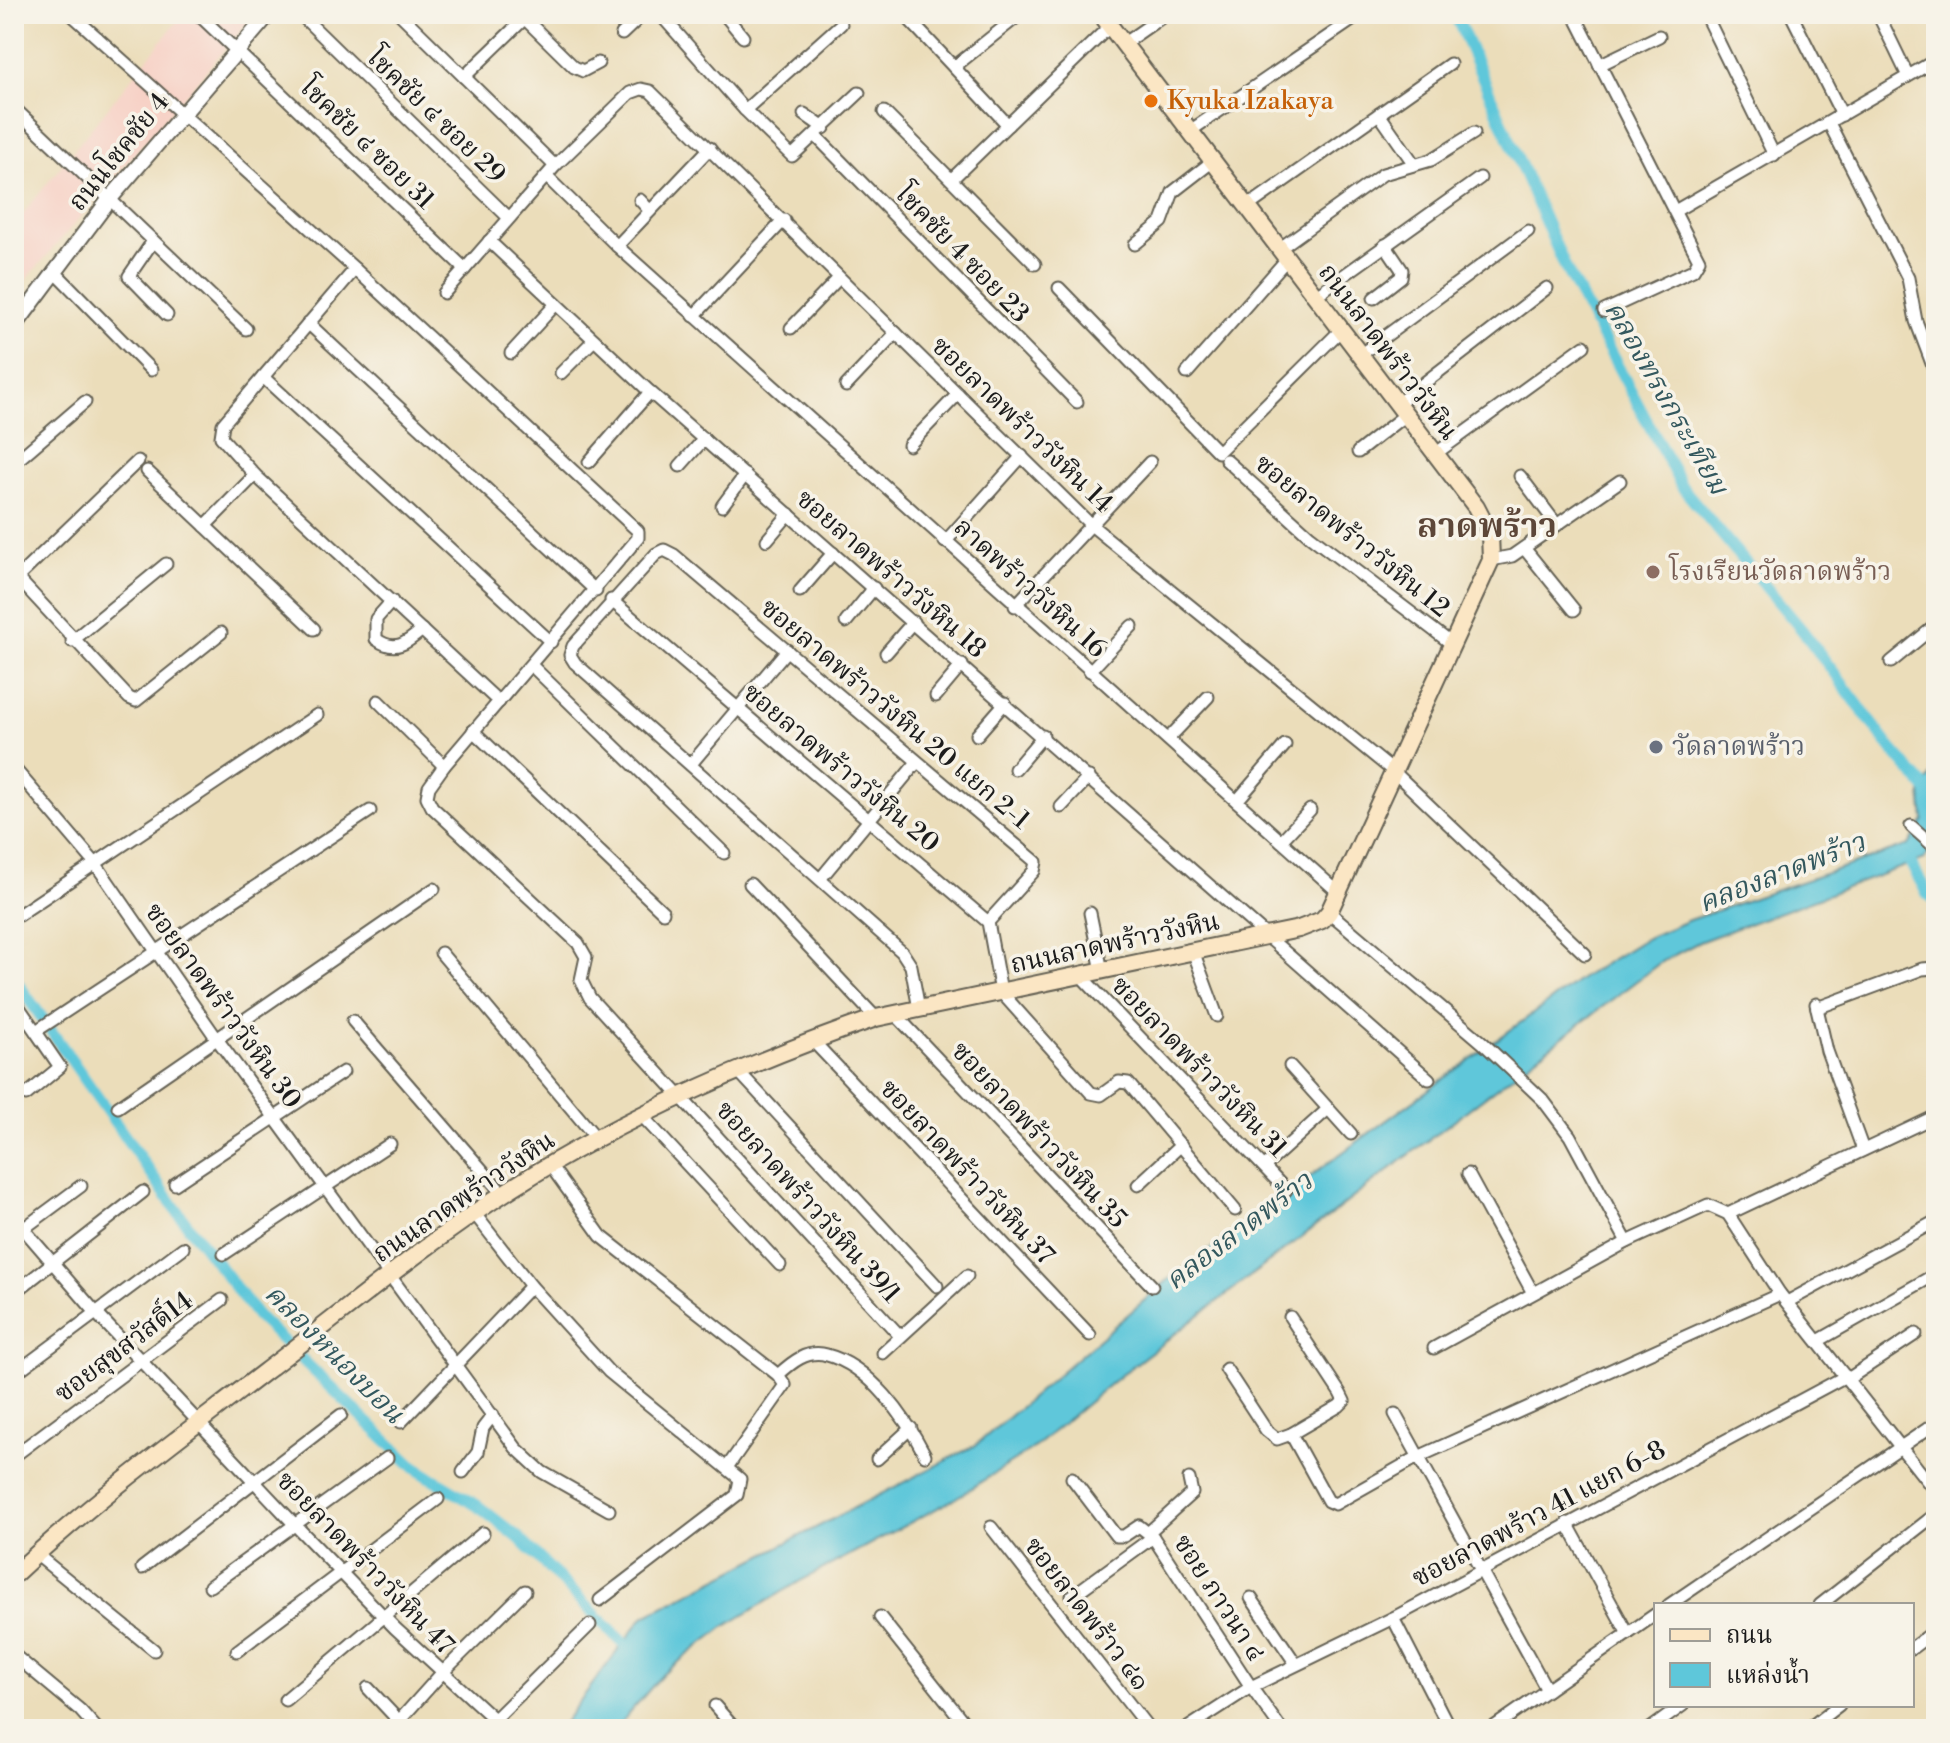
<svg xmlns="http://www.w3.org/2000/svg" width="1950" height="1743" viewBox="0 0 1950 1743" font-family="'Libre Bodoni','Noto Serif Thai',serif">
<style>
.built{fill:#f7d1c6}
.water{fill:#5ec7da;stroke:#3d727b;stroke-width:2}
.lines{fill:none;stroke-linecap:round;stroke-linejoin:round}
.canal{stroke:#5ec7da;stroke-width:12}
.minor-casing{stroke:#646053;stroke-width:15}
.tertiary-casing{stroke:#646053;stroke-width:18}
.secondary-casing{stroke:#646053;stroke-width:20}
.minor{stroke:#fff;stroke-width:11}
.tertiary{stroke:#fff;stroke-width:14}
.secondary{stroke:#fbe6c4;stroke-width:16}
.food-dot{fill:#e8710a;stroke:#f7f3e8;stroke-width:3}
.education-dot{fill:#8d6e63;stroke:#f7f3e8;stroke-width:3}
.worship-dot{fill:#6b7280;stroke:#f7f3e8;stroke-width:3}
.labels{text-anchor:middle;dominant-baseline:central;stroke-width:7;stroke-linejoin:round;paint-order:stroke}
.food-label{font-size:26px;fill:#c56008;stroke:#f7f3e8;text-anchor:start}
.street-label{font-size:26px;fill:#1c1c1c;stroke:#f7f3e8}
.education-label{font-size:26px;fill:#785e54;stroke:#f7f3e8;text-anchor:start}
.worship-label{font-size:26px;fill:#5b616d;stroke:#f7f3e8;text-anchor:start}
.water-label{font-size:28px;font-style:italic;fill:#33585e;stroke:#f7f3e8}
.district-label{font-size:34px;font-weight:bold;fill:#5d4739;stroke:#f7f3e8}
</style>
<rect width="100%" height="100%" fill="#f7f3e8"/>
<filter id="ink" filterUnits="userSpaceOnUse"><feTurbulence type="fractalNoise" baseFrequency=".0125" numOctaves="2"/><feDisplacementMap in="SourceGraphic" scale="16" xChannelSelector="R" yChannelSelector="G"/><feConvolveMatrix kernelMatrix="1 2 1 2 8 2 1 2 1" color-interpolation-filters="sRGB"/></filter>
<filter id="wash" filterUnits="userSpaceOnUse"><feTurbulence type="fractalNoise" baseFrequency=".006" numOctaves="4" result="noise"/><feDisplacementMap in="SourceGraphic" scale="32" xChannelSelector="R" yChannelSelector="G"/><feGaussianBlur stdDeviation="1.8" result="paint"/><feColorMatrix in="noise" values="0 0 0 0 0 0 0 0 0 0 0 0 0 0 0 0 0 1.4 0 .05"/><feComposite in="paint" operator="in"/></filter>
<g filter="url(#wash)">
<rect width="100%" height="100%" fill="#ebddba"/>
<path class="built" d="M183,14H255L14,294V225Z"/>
<path class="water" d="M1936,769V844L1924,859L1699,942L1661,962L1121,1375L1031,1450L951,1501L802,1580L724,1627L663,1674L615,1729H559L643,1617L976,1445L1168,1280L1583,977L1643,940L1689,920L1909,845L1924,820L1921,793Z"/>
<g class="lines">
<g class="canal">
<path d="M1455,14L1566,269L1682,487L1802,630L1889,746L1936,800"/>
<path d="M1905,853L1927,893L1936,901"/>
<path d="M14,978L180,1215L258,1317L415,1468L478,1506L519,1538L634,1654"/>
</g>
</g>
</g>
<g filter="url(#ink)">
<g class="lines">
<defs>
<g id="minor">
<path d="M71,14L355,269L638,531V538L444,766L429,787L427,797L432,807L578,943L586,957L581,980L590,998L900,1336"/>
<path d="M198,14L465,269"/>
<path d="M300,14L508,217"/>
<path d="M400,14L555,166"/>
<path d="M520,14L574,67L583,71L598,63"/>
<path d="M660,14L745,110L792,156L859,93"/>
<path d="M724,14L743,37"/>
<path d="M904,14L1008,125"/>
<path d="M1574,14L1699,260L1693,270L1604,311"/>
<path d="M1705,14L1774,155"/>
<path d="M1791,14L1842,115"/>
<path d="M1878,14L1908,76"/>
<path d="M622,34L643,14"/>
<path d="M1123,44L1166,14"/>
<path d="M1599,65L1659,36"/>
<path d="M954,67L1018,16"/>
<path d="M464,77L524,19"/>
<path d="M14,108L246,329"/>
<path d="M745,110L841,24"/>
<path d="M884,112L1035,264"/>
<path d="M804,114L824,128"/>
<path d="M1379,114L1414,164"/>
<path d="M1829,123L1908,278L1916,321L1936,374"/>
<path d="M1190,131L1361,14"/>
<path d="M816,136L1077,402"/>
<path d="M547,177L617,246L1338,892"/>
<path d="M952,179L1110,26"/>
<path d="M640,200L650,211"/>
<path d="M1247,207L1450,64"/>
<path d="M1675,211L1936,60"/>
<path d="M153,241L129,276L167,315"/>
<path d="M489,241L650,392L1429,1079"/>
<path d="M1135,244L1162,222L1173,192L1213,161"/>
<path d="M617,246L710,148"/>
<path d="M1279,249L1383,174L1431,160L1474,133"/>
<path d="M355,269L223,424L221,437L255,475L499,702"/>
<path d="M54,271L151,370"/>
<path d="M1059,288L1218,452L1341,330"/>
<path d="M444,293L555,166L630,93L641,89L650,91L1091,525L1393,771L1585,954"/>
<path d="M1315,296L1480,178"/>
<path d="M1374,298L1401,277L1402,270L1385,245"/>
<path d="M694,316L784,220"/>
<path d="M308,323L596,591"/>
<path d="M791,328L839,278"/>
<path d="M511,353L556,304"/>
<path d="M1360,355L1528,231"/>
<path d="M561,373L594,340"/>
<path d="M1187,373L1287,259"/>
<path d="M263,377L551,642"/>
<path d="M846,386L896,333"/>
<path d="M1397,404L1547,288"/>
<path d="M909,445L958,394"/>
<path d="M1358,452L1405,415"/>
<path d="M1435,454L1584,346"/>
<path d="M1226,460L1310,536L1452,644"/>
<path d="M589,462L650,392"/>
<path d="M14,463L85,402"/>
<path d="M680,466L704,439"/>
<path d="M147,471L314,629"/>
<path d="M1520,476L1557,525"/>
<path d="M722,506L745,475"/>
<path d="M205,526L255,475"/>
<path d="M767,540L789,514"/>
<path d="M945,542L1022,456"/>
<path d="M1524,548L1574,610"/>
<path d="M1491,560L1512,556L1620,481"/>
<path d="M14,574L129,698L136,701L221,633"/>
<path d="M17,578L138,461"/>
<path d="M800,591L833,553"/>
<path d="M611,600L988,922L1001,992L1091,1093L1101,1095L1119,1082L1128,1083L1235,1210"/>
<path d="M392,601L376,619V639C395,653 407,643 422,630"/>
<path d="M1015,606L1150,462"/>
<path d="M846,622L874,588"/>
<path d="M72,641L166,564"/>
<path d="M886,653L913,622"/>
<path d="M1891,662L1936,625"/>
<path d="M531,665L724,853"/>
<path d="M1090,671L1132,626"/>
<path d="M936,696L962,665"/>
<path d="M378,701L444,766"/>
<path d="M473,731L663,912"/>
<path d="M977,735L1005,703"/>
<path d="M1168,739L1208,697"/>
<path d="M691,764L787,650"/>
<path d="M14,768L95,863L217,1039L516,1448L542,1472L609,1510"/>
<path d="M1015,769L1043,736"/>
<path d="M1237,801L1285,745"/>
<path d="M1061,807L1089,777"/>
<path d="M1911,826L1936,848"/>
<path d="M1281,841L1310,810"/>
<path d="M821,878L917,762"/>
<path d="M750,884L876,1018"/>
<path d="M1329,912L1483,1043L1543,1100L1570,1136L1627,1242"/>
<path d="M1090,913L1102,971"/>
<path d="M14,918L317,715"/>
<path d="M1193,951L1217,1016"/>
<path d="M441,953L597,1139"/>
<path d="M1080,975L1286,1190"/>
<path d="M14,1000L60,1067L26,1095"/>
<path d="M1816,1004L1827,1051L1863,1150"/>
<path d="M1817,1008L1922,969L1936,968"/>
<path d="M919,1009L911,966L902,952L575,663L570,655L573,646L656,554L664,550L674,555L1036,862L1034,871L988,922"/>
<path d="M895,1014L1152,1286"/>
<path d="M353,1021L503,1194"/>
<path d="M36,1031L370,811"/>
<path d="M812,1040L1090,1335"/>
<path d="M1290,1066L1351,1134"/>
<path d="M740,1073L937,1286"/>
<path d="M118,1107L434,889"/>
<path d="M643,1117L780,1265"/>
<path d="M550,1165L601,1236L778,1375L785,1385L728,1466"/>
<path d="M1265,1166L1328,1109"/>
<path d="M1468,1174L1533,1293"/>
<path d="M175,1184L343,1072"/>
<path d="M1138,1185L1181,1145"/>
<path d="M474,1213L531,1286L609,1372L740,1479L737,1495L600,1600"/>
<path d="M1728,1214L1936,1116"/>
<path d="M14,1218L97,1314L297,1527L395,1628L505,1729"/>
<path d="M23,1229L81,1186"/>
<path d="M224,1254L390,1144"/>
<path d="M14,1293L143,1192"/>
<path d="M1787,1302L1936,1221"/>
<path d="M1818,1341L1936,1274"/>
<path d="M1434,1348L1627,1242L1708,1205L1728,1214L1780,1294L1936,1492"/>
<path d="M883,1353L967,1276"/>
<path d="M1226,1369L1266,1430L1277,1439L1291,1434L1339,1406L1344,1401L1340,1393L1290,1317"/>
<path d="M14,1374L183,1248"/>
<path d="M778,1375C791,1363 807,1349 827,1355C870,1366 906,1418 925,1455"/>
<path d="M1848,1379L1916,1334"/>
<path d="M1395,1414L1547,1690"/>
<path d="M401,1422L531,1286"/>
<path d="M1291,1434L1328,1501L1335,1504L1418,1457L1780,1294"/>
<path d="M14,1456L222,1300"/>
<path d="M877,1459L911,1428"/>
<path d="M463,1472L478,1452L483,1428L493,1415"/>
<path d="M1072,1478L1116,1536H1124L1139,1526L1153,1537"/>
<path d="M1567,1523L1628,1634"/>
<path d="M991,1527L1149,1729"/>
<path d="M1149,1532L1192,1493L1189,1479"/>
<path d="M36,1554L154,1650"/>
<path d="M142,1568L341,1415"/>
<path d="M210,1586L387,1458"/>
<path d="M1072,1596L1153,1537L1251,1687L1393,1618L1846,1376"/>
<path d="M1251,1598L1296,1664"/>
<path d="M1669,1605L1936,1423"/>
<path d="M1820,1605L1936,1514"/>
<path d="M880,1617L969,1729"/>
<path d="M1393,1618L1450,1729"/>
<path d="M1912,1648L1936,1630"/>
<path d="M237,1651L438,1499"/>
<path d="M14,1655L80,1710L97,1729"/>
<path d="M368,1688L399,1721L442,1673L525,1591"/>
<path d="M285,1700L483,1533"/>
<path d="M715,1706L735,1729"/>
<path d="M495,1719L590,1625"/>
<path d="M1186,1729L1251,1687L1281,1729"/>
<path d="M1491,1729L1656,1614"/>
<path d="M1650,1729L1683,1705"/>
<path d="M1808,1729L1839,1705"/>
</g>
<path id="tertiary" d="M14,327L109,200L269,14"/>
<path id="secondary" d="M14,1575C91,1502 179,1438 263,1373C346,1310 427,1242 515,1186C624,1117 754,1060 876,1018L1299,929L1322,920L1329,912L1491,560L1490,534L1476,507L1101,14"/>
</defs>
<use href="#minor" class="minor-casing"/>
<use href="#tertiary" class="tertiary-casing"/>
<use href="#secondary" class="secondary-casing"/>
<use href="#minor" class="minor"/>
<use href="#tertiary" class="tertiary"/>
<use href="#secondary" class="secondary"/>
</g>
</g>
<circle class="food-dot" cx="1151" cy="101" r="8"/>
<circle class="education-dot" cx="1653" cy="572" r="8"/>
<circle class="worship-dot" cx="1656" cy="747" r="8"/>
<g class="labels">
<g class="food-label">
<text x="1167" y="101">Kyuka Izakaya</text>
</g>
<g class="street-label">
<text transform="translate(436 116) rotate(44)">โชคชัย ๔ ซอย 29</text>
<text transform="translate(367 144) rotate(44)">โชคชัย ๔ ซอย 31</text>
<text transform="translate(119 152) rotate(-51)">ถนนโชคชัย 4</text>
<text transform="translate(962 254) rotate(46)">โชคชัย 4 ซอย 23</text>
<text transform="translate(1388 352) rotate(53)">ถนนลาดพร้าววังหิน</text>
<text transform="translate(1022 425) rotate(44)">ซอยลาดพร้าววังหิน 14</text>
<text transform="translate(1352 536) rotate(39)">ซอยลาดพร้าววังหิน 12</text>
<text transform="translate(891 574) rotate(41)">ซอยลาดพร้าววังหิน 18</text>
<text transform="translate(1030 588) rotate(42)">ลาดพร้าววังหิน 16</text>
<text transform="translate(895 714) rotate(40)">ซอยลาดพร้าววังหิน 20 แยก 2-1</text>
<text transform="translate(841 768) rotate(40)">ซอยลาดพร้าววังหิน 20</text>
<text transform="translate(1115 943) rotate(-12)">ถนนลาดพร้าววังหิน</text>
<text transform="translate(223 1006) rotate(54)">ซอยลาดพร้าววังหิน 30</text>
<text transform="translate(1199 1067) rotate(46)">ซอยลาดพร้าววังหิน 31</text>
<text transform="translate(1039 1135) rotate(47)">ซอยลาดพร้าววังหิน 35</text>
<text transform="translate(967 1172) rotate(47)">ซอยลาดพร้าววังหิน 37</text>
<text transform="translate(464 1197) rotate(-34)">ถนนลาดพร้าววังหิน</text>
<text transform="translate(808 1202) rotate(48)">ซอยลาดพร้าววังหิน 39/1</text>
<text transform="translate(124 1347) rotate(-37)">ซอยสุขสวัสดิ์14</text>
<text transform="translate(1539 1514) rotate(-28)">ซอยลาดพร้าว 41 แยก 6-8</text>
<text transform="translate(365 1563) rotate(46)">ซอยลาดพร้าววังหิน 47</text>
<text transform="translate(1219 1598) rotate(57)">ซอย ภาวนา ๔</text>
<text transform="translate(1087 1614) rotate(52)">ซอยลาดพร้าว ๔๑</text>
</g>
<g class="education-label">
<text x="1669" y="572">โรงเรียนวัดลาดพร้าว</text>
</g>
<g class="worship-label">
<text x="1672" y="747">วัดลาดพร้าว</text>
</g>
<g class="water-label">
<text transform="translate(1666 398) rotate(60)">คลองทรงกระเทียม</text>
<text transform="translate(1782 873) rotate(-21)">คลองลาดพร้าว</text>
<text transform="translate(1239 1231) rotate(-37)">คลองลาดพร้าว</text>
<text transform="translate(334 1354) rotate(45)">คลองหนองบอน</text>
</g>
<g class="district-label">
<text x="1487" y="527">ลาดพร้าว</text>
</g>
</g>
<rect width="1950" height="1743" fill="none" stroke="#f7f3e8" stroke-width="48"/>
<rect x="1654" y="1603" width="260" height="104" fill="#f7f3e8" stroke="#9f9d96" stroke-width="2"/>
<rect x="1670" y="1629" width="40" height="12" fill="#fbe6c4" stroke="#9f9d96" stroke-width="2"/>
<text x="1726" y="1643" font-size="24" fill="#1c1c1c">ถนน</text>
<rect x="1670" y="1663" width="40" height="24" fill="#5ec7da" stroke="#9f9d96" stroke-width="2"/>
<text x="1726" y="1683" font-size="24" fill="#1c1c1c">แหล่งน้ำ</text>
</svg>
